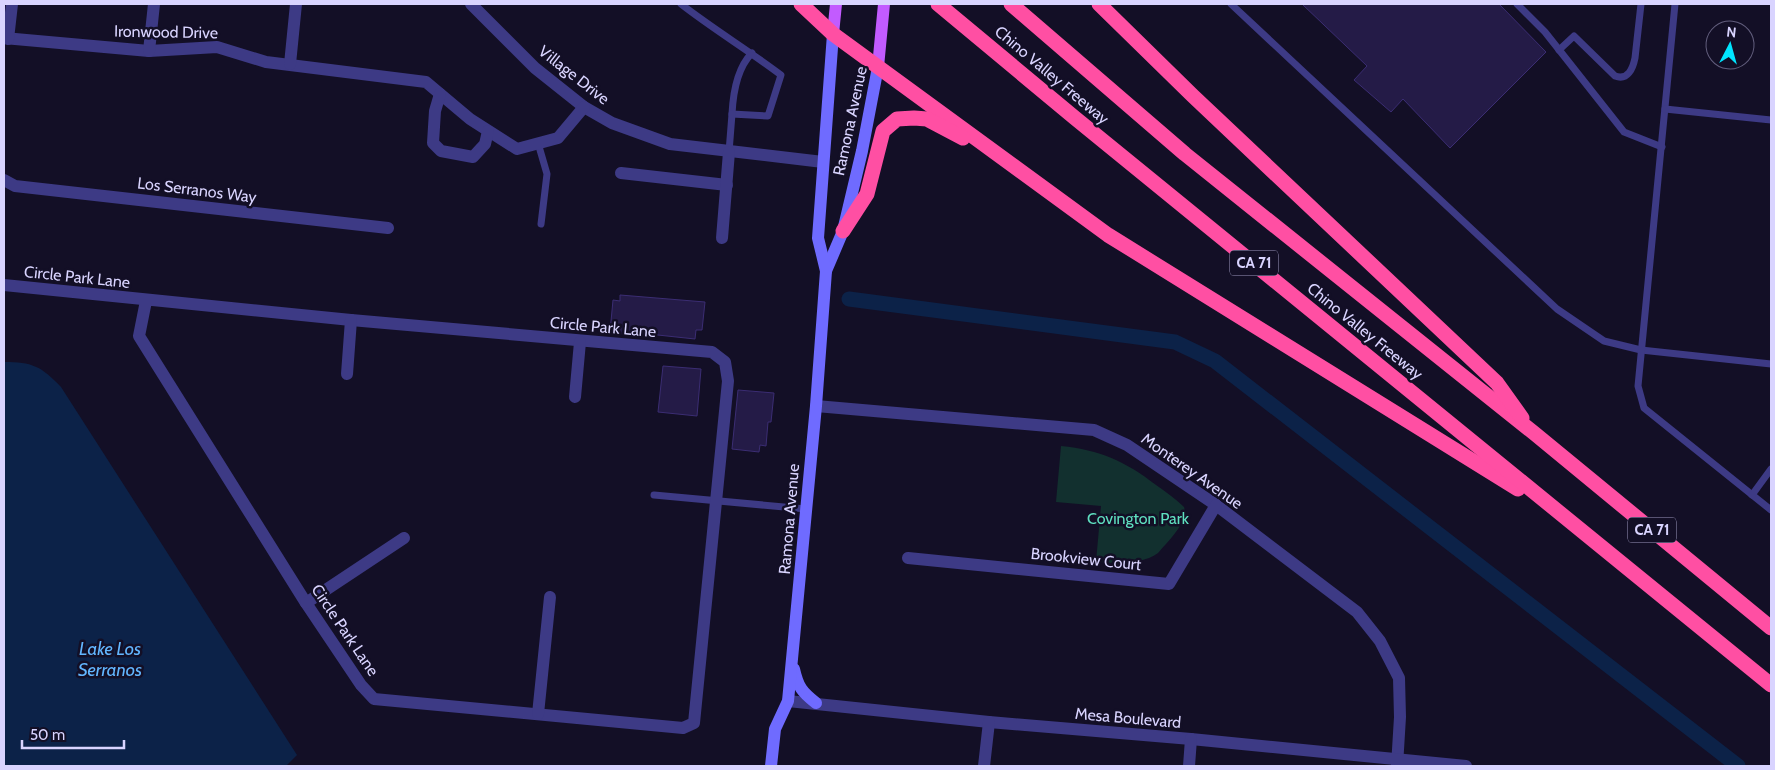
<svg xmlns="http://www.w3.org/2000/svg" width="1775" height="770" viewBox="0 0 1775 770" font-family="Cabin,sans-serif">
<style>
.green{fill:#12302f}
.water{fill:#0c2248}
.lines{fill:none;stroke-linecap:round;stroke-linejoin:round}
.canal{stroke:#0c2248;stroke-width:15}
.building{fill:#241b47;stroke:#3b2d73}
.lane{stroke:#3d3a85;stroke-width:7}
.street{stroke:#3d3a85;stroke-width:12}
.secondary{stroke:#6f6bff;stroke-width:12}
.primary{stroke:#c25bff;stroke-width:12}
.highway{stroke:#ff4fa3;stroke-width:15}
.labels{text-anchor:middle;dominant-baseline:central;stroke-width:5;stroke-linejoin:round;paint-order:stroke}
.shield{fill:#130f26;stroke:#9e99be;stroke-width:1}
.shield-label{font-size:15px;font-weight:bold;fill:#d9d4ff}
.street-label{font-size:16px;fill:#d9d4ff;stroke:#130f26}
.park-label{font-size:16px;fill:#5fe0c0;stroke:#130f26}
.water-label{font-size:18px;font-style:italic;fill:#62b6ff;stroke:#130f26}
</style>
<rect width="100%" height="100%" fill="#130f26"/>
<path class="green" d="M1061,446C1100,450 1125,461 1156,485C1166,492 1176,499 1184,507C1189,522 1167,542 1158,553C1142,565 1114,563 1096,562L1101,506L1056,502Z"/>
<path class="water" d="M4,362C32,362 41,366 61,387L297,755L286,766H4Z"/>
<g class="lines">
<path class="canal" d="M849,299L1175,342L1215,361L1738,766"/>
</g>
<g class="building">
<path d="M1302,4H1499L1546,52L1450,148L1403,99L1391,112L1354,80L1367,66Z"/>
<path d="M620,295L705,302L702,330H696L695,339L639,333L638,336L610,332L613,300L620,301Z"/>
<path d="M663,366L701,369L697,416L658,412Z"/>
<path d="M738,390L774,393L771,422H768L766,446L760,445L759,452L732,449Z"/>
</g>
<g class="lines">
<g class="lane">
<path d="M681,4C713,29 748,50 781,75L768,116L732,114C733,94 737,68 752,53"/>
<path d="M1231,4L1557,309L1604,341L1641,350L1771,364"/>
<path d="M1517,4L1545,32L1624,132L1662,147"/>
<path d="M1675,4L1638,386L1644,408L1771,510"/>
<path d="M1559,50L1574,36L1615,76C1628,81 1633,68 1635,58L1641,4"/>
<path d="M1665,109L1771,120"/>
<path d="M538,143L547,174L541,224"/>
<path d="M729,152L732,114"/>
<path d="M654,495L806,509"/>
<path d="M1752,495L1771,469"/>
</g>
<g class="street">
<path d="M471,4L535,68L584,107L612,123L670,144L823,162"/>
<path d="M4,38L149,51L217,47L266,62L426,82L470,119L517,149L558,138L584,107"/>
<path d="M8,39L12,4"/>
<path d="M149,51L154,4"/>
<path d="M290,64L296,4"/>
<path d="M440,94L435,111L433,143L441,151L473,157L485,144L488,131"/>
<path d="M621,173L727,185"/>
<path d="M4,180L15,186L388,228"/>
<path d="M722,238L729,152"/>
<path d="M4,285L351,320L712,352L725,362L728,381L694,723L683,728L374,699L361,685L306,603L139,336L146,301"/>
<path d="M347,374L351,320"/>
<path d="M575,397L580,342"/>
<path d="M816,406L1094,430L1127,445L1216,505L1357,612L1380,641L1399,678L1400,717L1397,766"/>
<path d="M908,558L1169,584L1216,505"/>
<path d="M306,603L404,538"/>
<path d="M788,701L989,722L1191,739L1466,766"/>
<path d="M538,714L550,597"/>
<path d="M984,766L989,722"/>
<path d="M1189,766L1191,739"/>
</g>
<g class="secondary">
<path d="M826,271L843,231L862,151L878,67"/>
<path d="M794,669C798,687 802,692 816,703"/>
<path d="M771,766L775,729L788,701L816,406L826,271L818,238L833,34"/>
</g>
<g class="primary">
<path d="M833,34L836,4"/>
<path d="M878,67L884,4"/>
</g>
<g class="highway">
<path d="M801,4L833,34L1108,235L1518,489"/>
<path d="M938,4L1075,118L1771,685"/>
<path d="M1011,4L1185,154L1534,433L1771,628"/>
<path d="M1099,4L1193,96L1497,383L1522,418"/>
<path d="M843,231L867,194L883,131L897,119L914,118L927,119L963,138"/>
</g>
</g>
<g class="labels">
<g class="shield">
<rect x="1230" y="250.5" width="48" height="25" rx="4"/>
<rect x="1628" y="517.5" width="48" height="25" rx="4"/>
</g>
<g class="shield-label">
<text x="1254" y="263">CA 71</text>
<text x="1652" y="530">CA 71</text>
</g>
<g class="street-label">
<text transform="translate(166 32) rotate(1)">Ironwood Drive</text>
<text transform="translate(574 75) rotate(38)">Village Drive</text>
<text transform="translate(1052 75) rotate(40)">Chino Valley Freeway</text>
<text transform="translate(850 121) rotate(-78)">Ramona Avenue</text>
<text transform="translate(197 190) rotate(7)">Los Serranos Way</text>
<text transform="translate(77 277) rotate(6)">Circle Park Lane</text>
<text transform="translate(603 327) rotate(5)">Circle Park Lane</text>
<text transform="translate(1365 331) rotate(39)">Chino Valley Freeway</text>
<text transform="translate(1192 471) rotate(35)">Monterey Avenue</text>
<text transform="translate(789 519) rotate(-85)">Ramona Avenue</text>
<text transform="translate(1086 559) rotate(6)">Brookview Court</text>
<text transform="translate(345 630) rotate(56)">Circle Park Lane</text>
<text transform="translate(1128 718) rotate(5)">Mesa Boulevard</text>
</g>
<g class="park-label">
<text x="1138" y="518">Covington Park</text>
</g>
<g class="water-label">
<text x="110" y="649">Lake Los<tspan x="110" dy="21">Serranos</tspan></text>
</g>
</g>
<rect width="1775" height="770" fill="none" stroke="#d9d4ff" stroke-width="10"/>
<g transform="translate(1730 45) rotate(6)"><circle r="24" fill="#130f26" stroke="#625e7d"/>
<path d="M0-4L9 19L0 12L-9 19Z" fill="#00e5ff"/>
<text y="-8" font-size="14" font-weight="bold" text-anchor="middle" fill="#d9d4ff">N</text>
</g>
<path d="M22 740v8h102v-8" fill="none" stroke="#d9d4ff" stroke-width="2.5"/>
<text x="30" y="740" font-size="15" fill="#d9d4ff" stroke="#130f26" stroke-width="4" paint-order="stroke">50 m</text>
</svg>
